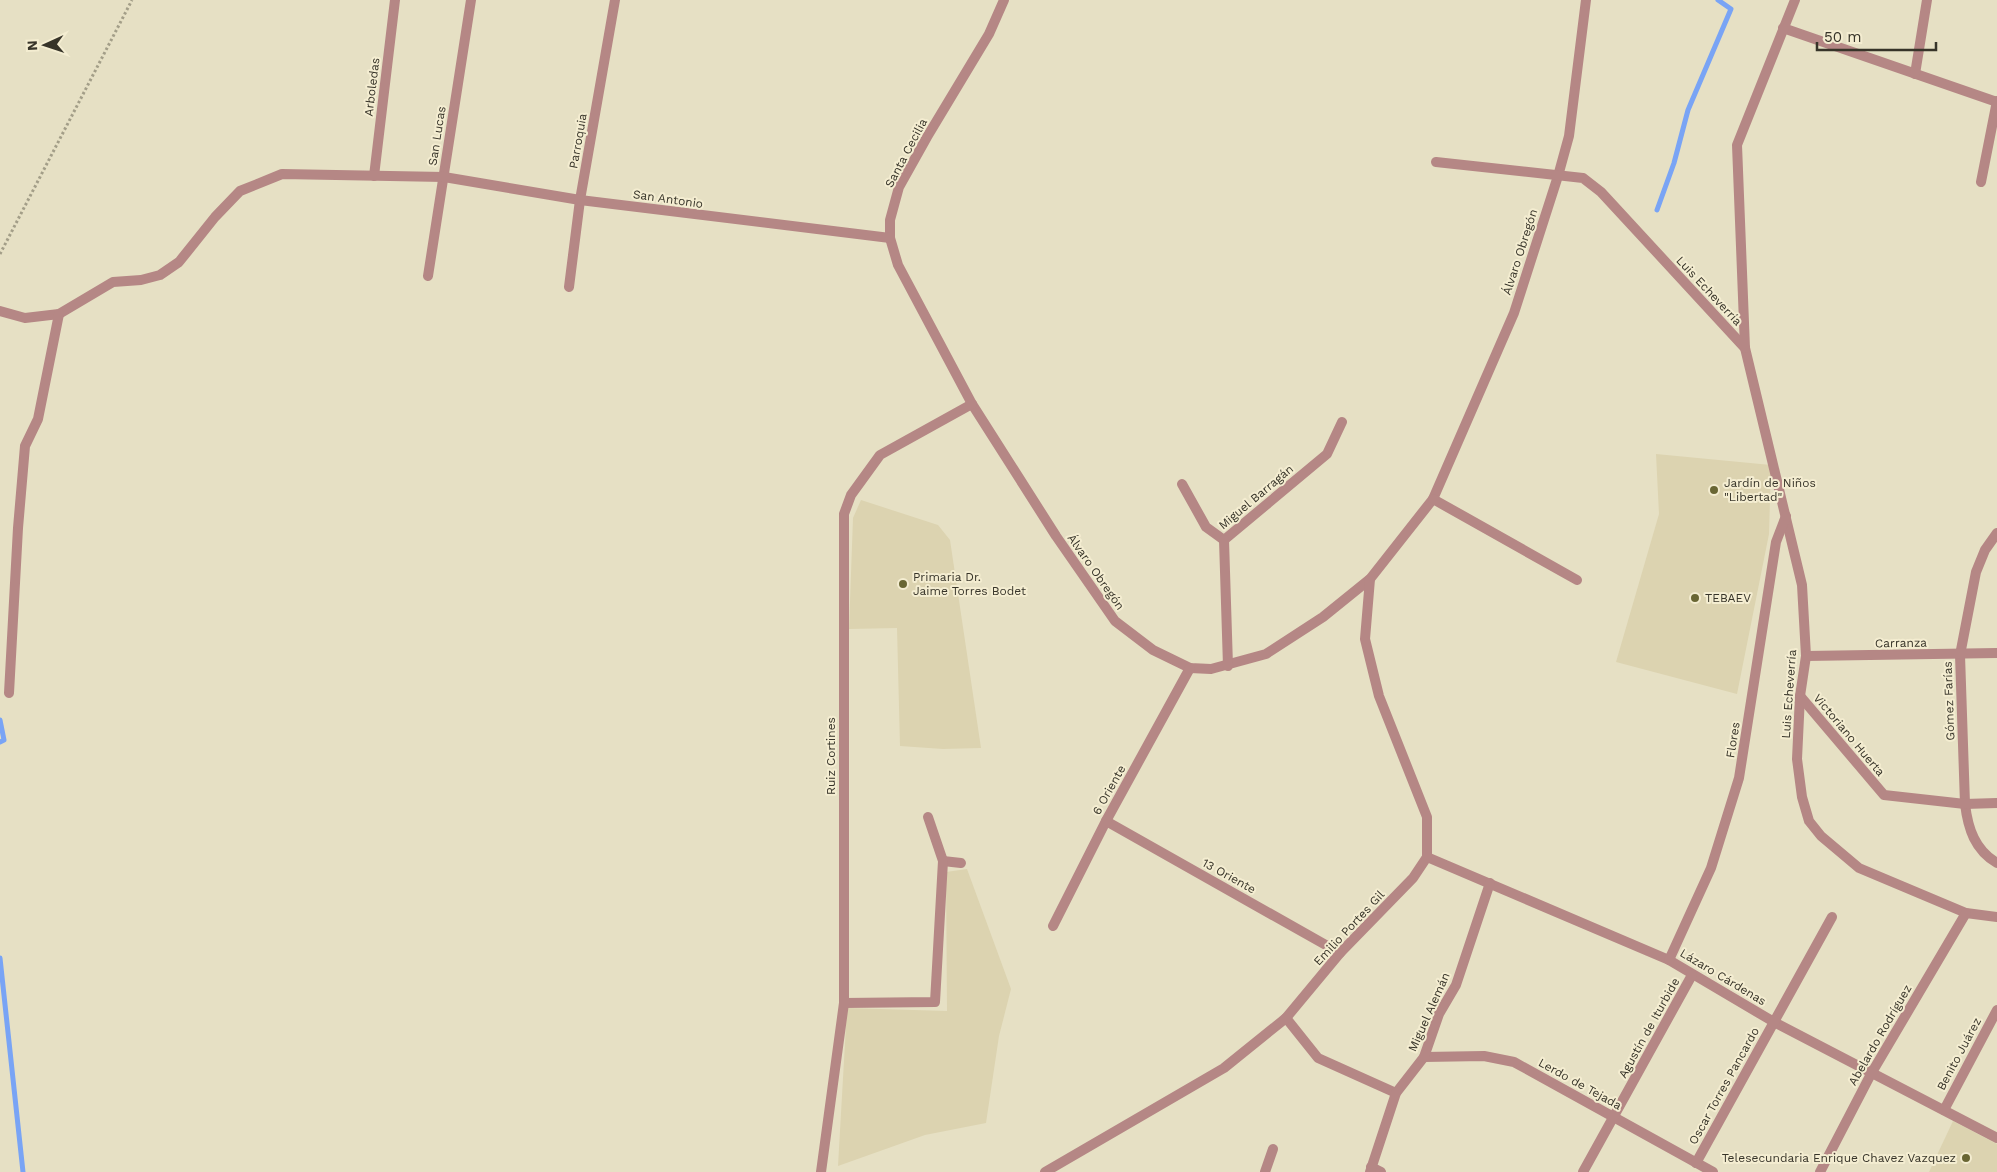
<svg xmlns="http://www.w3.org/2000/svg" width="1997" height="1172" viewBox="0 0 1997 1172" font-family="'Work Sans',sans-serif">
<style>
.built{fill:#dcd3b0}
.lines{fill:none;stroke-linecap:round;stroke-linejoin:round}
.stream{stroke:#79a4f5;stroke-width:5}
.path{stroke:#a39e88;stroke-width:3;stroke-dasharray:2.5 2.5;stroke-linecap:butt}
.minor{stroke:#b58785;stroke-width:10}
.poi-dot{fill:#696633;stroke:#f4edd1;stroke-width:2}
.labels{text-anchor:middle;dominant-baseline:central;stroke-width:4;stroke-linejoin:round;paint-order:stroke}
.street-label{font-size:12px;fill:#373429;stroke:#f4edd1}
.poi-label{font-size:12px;fill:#373429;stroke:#f4edd1;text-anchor:start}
</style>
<rect width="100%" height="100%" fill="#e6e0c4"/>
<g class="built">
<path d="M1656,454L1771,465L1769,534L1737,694L1616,662L1659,514Z"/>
<path d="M861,500L938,525L950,540L981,748L943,749L900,746L897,628L849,629L853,518Z"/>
<path d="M967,869L1011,989L999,1036L986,1123L925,1135L838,1166L847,1008L947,1011L946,872Z"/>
<path d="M1953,1121L1997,1144V1172H1929Z"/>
</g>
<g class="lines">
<g class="stream">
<path d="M1657,210L1674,163L1688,110L1731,9L1718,0"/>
<path d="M0,720L4,740L0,742"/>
<path d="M0,958L23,1172"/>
</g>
<path class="path" d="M0,254L132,0"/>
<g class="minor">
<path d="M1004,0L989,34L927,137L899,187L890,220V238L898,265L972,404L1056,536L1115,621L1153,650L1190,668L1211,669L1266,654L1323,617L1370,579L1433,499L1514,313L1558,176L1569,136L1586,0"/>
<path d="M1783,28L1997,102"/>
<path d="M1915,74L1927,0"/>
<path d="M1436,162L1583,178L1601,192L1745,348L1802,585L1806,656L1800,696L1797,759L1802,797L1809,821L1821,836L1859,868L1966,913L1997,917"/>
<path d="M374,176L395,0"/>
<path d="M1981,182L1997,101"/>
<path d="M428,276L471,0"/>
<path d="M569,287L580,200L615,0"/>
<path d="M0,311L25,318L59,314L113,282L141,280L160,275L179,262L215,217L240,191L282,174L444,177L580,200L890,238"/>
<path d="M1745,348L1737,145L1795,0"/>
<path d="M1182,484L1206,527L1224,540"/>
<path d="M1433,499L1577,580"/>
<path d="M1997,533L1985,550L1976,572L1960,655L1965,804C1968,829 1975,850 1997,863"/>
<path d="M1224,540L1327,454L1342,422"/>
<path d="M1224,540L1228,666"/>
<path d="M1806,656L1997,653"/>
<path d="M9,693L18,528L25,446L38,419L59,314"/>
<path d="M1800,696L1884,795L1965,804L1997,803"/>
<path d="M1106,821L1340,953"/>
<path d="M1427,857L1669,960L1774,1022L1997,1138"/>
<path d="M943,861L961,863"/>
<path d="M1053,926L1106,821L1190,668"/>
<path d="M1669,960L1711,868L1739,778L1776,542L1786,516"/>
<path d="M844,1003L935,1002L943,861L928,817"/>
<path d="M1286,1018L1318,1058L1396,1093"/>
<path d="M1424,1057L1484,1056L1514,1062L1713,1172"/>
<path d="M1944,1110L1997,1010"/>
<path d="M1696,1163L1832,917"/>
<path d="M1371,1167L1381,1172"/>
<path d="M821,1172L844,1003V514L851,495L880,455L972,404"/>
<path d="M1045,1172L1224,1068L1286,1018L1340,953L1413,878L1427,857V817L1379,696L1365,639L1370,579"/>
<path d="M1265,1172L1273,1149"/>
<path d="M1370,1172L1396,1093L1424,1057L1439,1014L1456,985L1490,883"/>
<path d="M1583,1172L1692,975"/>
<path d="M1820,1172L1871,1074L1966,913"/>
</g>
</g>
<g class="poi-dot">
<circle cx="1714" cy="490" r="5"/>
<circle cx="903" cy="584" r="5"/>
<circle cx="1695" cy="598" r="5"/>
<circle cx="1966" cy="1158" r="5"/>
</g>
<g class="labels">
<g class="street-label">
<text transform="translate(372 87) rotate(-83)">Arboledas</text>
<text transform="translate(437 136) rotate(-81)">San Lucas</text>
<text transform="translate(578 141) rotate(-80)">Parroquia</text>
<text transform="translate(906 153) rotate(-62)">Santa Cecilia</text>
<text transform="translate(668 199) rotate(8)">San Antonio</text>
<text transform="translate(1520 252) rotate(-72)">Álvaro Obregón</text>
<text transform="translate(1709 291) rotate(47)">Luis Echeverría</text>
<text transform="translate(1256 497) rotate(-40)">Miguel Barragán</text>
<text transform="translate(1096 572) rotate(55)">Álvaro Obregón</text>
<text transform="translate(1901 643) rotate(-1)">Carranza</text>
<text transform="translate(1789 694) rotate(-86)">Luis Echeverría</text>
<text transform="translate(1949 701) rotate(-92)">Gómez Farías</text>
<text transform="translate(1849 735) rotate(50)">Victoriano Huerta</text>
<text transform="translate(1733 740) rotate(-81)">Flores</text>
<text transform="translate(831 756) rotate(-90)">Ruiz Cortines</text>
<text transform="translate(1109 790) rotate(-61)">6 Oriente</text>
<text transform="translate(1229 876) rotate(29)">13 Oriente</text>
<text transform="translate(1349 928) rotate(-47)">Emilio Portes Gil</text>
<text transform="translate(1723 977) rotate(31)">Lázaro Cárdenas</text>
<text transform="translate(1429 1012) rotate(-66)">Miguel Alemán</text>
<text transform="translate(1649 1028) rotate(-61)">Agustín de Iturbide</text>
<text transform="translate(1880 1035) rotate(-60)">Abelardo Rodríguez</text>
<text transform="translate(1959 1054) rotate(-62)">Benito Juárez</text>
<text transform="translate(1580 1084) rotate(29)">Lerdo de Tejada</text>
<text transform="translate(1724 1086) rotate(-61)">Oscar Torres Pancardo</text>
</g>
<g class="poi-label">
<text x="1724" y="483">Jardín de Niños<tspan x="1724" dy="14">"Libertad"</tspan></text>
<text x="913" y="577">Primaria Dr.<tspan x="913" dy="14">Jaime Torres Bodet</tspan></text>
<text x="1705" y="598">TEBAEV</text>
<text x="1956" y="1158" text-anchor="end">Telesecundaria Enrique Chavez Vazquez</text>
</g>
</g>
<g transform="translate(45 45) rotate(267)" stroke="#f4edd1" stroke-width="4" paint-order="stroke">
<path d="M0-4L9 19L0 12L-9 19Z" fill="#373429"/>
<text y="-8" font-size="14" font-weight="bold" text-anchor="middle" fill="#373429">N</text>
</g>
<path d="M1817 42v8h119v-8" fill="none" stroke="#373429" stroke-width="2.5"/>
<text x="1824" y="42" font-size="15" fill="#373429" stroke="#f4edd1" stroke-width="4" paint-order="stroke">50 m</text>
</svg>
